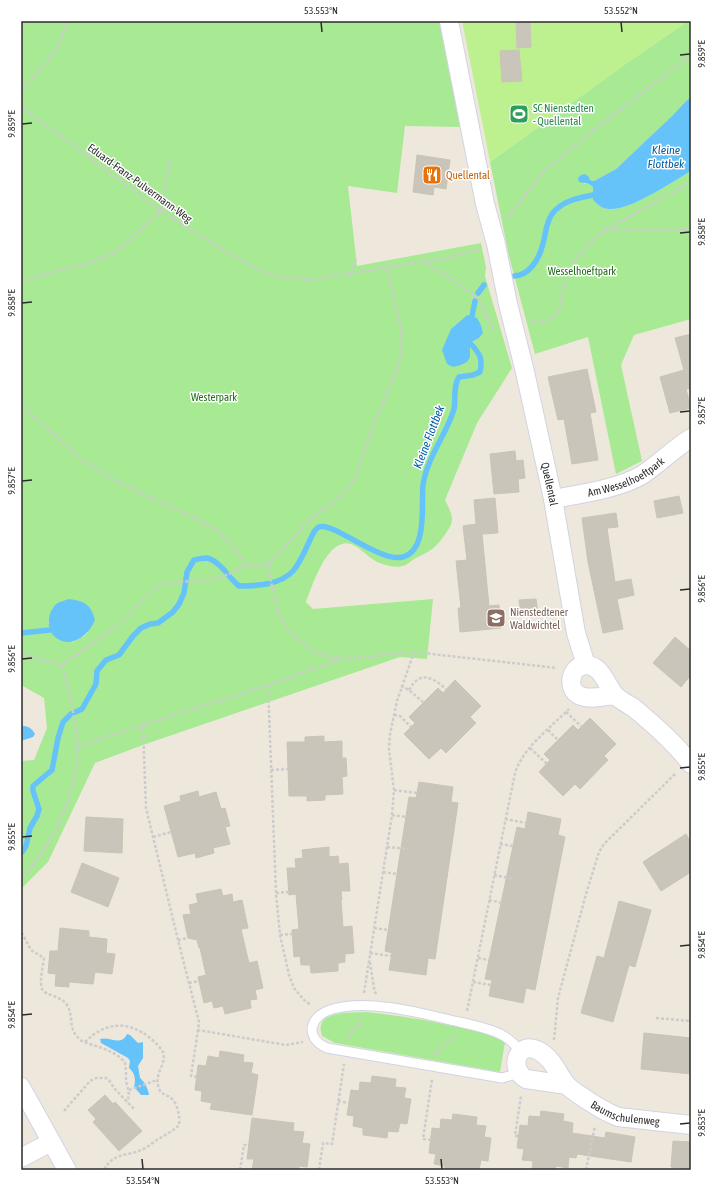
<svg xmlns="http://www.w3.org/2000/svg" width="712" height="1191" viewBox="0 0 712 1191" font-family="'Asap Condensed',sans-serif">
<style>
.green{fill:#a8e994;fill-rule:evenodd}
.pitch{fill:#bdf18f}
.water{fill:#66c3f9}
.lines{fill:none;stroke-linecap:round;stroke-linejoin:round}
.stream{stroke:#66c3f9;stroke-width:5.5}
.building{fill:#c9c5bb;stroke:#cac4b5}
.service-casing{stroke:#d1d3e5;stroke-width:11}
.minor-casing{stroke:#d1d3e5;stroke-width:20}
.path{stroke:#ccc;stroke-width:2.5;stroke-dasharray:3 2;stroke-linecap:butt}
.service{stroke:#fff;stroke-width:9}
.minor{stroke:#fff;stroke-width:18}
.ticks{fill:none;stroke:#2b2b2b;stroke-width:1.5}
.labels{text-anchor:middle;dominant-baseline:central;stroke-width:3;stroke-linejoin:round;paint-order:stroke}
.leisure-label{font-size:11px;fill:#27864d;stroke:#fff;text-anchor:start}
.food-label{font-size:11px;fill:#c56008;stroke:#fff;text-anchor:start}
.street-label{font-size:11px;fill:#2b2b2b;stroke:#fff}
.park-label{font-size:11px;fill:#1e6f14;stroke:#fff}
.education-label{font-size:11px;fill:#785e54;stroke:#fff;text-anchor:start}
.water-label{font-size:12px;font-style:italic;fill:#025ea8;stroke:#fff}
.neatline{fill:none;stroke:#2b2b2b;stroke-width:1.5}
.ticks-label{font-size:10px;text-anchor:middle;fill:#2b2b2b}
</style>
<rect width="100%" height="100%" fill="#eee8dc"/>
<g class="green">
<path d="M21,21H439L460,127L405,126L397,193L348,186L357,266L481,243L486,267L485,276L512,368L477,423L445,500C452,514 456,520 446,533C437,547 431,551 416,558C411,560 408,565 403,566C395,568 381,565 374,560C365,555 354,540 342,544C324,549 312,586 306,602L313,609L433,599L427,659L400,657L143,745L95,763L48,862L21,889V761L34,760L47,728L44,698L21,685ZM467,315L479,338L470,343C470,354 470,359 461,365L451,329ZM53,608L88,632L84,636L73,642L48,623Z"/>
<path d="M688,21H691V97L686,101L672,116L616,169L594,181L590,180L583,184H589L593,187V200C597,204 603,209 609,209C630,211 672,182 691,171V319L634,335L621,365L642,461L616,474L588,337L535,354L509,256L490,162L624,65Z"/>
<path d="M366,1012C394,1015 421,1019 449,1025C468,1029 488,1033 505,1042L500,1072L335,1043L322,1036C313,1010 349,1013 366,1012Z"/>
</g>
<path class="pitch" d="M462,21H688L624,65L490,162Z"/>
<g class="water">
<path d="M691,97V171C672,182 630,211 609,209C602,209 597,204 593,200V187L589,184L579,182L578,178L581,175L585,174L589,177L590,180L594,181L616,169L672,116L686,101Z"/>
<path d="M467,315L477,318L481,325L483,333L479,338L470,343V357L467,362L461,365L453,367L447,364L442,350L451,329Z"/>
<path d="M69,599C84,601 91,604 95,620C89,635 71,650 55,637C47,631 47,616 53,608C56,602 63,601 69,599Z"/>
<path d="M21,726C28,726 31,727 35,734L33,737L21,741Z"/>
<path d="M127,1034L130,1035L138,1043L143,1042V1058L138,1066L140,1078C145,1082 148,1089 149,1095H141L134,1087C136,1080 135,1073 129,1068L130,1061L128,1058L101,1043L100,1039C110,1036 121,1047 127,1034Z"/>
</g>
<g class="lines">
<g class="stream">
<path d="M514,276C529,275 538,261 542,247C546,236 545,224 552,214C562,201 577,198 593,195"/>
<path d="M478,293L484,285"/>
<path d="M472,316L475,301"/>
<path d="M21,633L50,630"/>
<path d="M22,852L26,846L30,828L37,816L39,809L33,791V786L52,770L58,738L63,722L71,714L82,709L96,684L97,671L101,666L106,660L119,655L133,636L141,628L150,624L158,623L173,612L179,604L184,593L187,572L194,560C198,559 203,558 207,558C220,561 229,578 239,586C257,586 280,585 293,571C300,563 305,551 309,542C312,536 314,529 319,527C332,521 380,563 403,557C428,550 421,504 423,485C426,465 437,447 446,429C449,422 452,416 454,409C456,398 453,386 459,377L473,375L480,372C483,358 480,354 470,343"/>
</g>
</g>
<g class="building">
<path d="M516,21H530L531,47L517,48Z"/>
<path d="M519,50L522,81L502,82L500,51Z"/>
<path d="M417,155L450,160L446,189L434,187L433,195L413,192Z"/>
<path d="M691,334V388L686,389L691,408L670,413L660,377L684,370L675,338Z"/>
<path d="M587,369L596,412L590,413L598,460L572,464L564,419L558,420L548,377Z"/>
<path d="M515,451L516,461L523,460L525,478L518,479L519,492L494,494L490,454Z"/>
<path d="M679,496L683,513L657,518L654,501Z"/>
<path d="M495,498L498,533L482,534L489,606L499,605L501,628L460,632L458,608H461L456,561L467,560L463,526L476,524L474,500Z"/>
<path d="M616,513L618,527L607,528L615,582L631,579L634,595L617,599L623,629L603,633L588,562L582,518Z"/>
<path d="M536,599L538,613L521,615L519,600Z"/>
<path d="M675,637L691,651V675L681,687L653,663Z"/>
<path d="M455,680L481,706L470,717L476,723L446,753L441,748L429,759L404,734L415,723L409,717L438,688L443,693Z"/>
<path d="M590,718L616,744L604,756L608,760L580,789L575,784L563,796L539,772L550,760L544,754L573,725L578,730Z"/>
<path d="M324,736V742L342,741V758H346L347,776L342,777L343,794L325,795V800L307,801V796H289L287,742H305V737Z"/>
<path d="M419,782L453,787L451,802L458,803L435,959L428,958L426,975L389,970L392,953L385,951L409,797L416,798Z"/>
<path d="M198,791L199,797L216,792L221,809L225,808L230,826L225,827L230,844L213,848L214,853L196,858L195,853L178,857L164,806L181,801L180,796Z"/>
<path d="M528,812L561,819L558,835L565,837L535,990L526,988L523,1003L489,996L492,980L485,979L517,827L525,829Z"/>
<path d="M86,817L123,819L122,853L84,851Z"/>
<path d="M686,834L691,843V872L661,891L643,862Z"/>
<path d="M329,847V857L338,856L339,864L348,863L350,891H341L342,900H341L343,927L352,926L354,953L345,954V962L338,963V971L311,973L310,965H301L300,956L294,957L292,930L299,929L296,894L289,895L287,868H296L295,859L303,858L302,850Z"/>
<path d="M82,863L119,878L108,907L71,892Z"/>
<path d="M221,889L223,896L232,894L233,902L242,900L248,928L241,929L247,955L249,963L257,961L263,988L255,990L257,999L250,1000L251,1008L225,1014L223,1006L214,1008L212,1001L204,1003L198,977L206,975L200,948H199L197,940L188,938L183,915L191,914L189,905L198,903L196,894Z"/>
<path d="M619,901L651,910L635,967L629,965L613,1022L581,1013L597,956L604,958Z"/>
<path d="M60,928L89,931V937L107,939L106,953L115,954L112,974L95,972L93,984L69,982V987L55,986L56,974L48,973L50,951H58Z"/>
<path d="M644,1033L691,1038V1074L641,1069Z"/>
<path d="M220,1051L244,1055L243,1062L253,1063L251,1073L258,1075L252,1115L210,1109L212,1103L201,1101L202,1091L195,1090L198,1065L206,1066L208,1056L219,1058Z"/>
<path d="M372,1076L396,1079L395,1087L406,1088L404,1098L411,1099L407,1124L400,1123L398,1132L388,1131L387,1138L363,1135V1128L353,1126L354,1116L347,1115L351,1090L359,1091L360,1082L371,1083Z"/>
<path d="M105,1095L113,1104L115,1102L142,1131L119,1151L93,1122L96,1119L88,1110Z"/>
<path d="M541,1111L564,1114L563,1121L573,1123L572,1133L605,1138L606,1132L635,1137L631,1162L577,1154L576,1158L569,1157L568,1168L556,1166V1170H532L533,1161L522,1160L524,1149L517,1148L520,1125L528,1126L529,1116L540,1117Z"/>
<path d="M453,1114L477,1117L476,1125L486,1126L484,1137L491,1138L488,1161L481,1160L479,1170H444L445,1166L434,1164L436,1154L429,1153L432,1128L440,1129L441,1119L452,1120Z"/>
<path d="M252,1118L294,1123L293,1131L304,1132L302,1143L310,1144L307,1167L299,1166V1170H252L254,1159H247Z"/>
<path d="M673,1141L691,1142V1169L671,1167Z"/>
</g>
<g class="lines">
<defs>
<path id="service" d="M519,1073L502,1078L327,1048C303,1037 310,1015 333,1009C366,999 417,1012 450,1020C467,1024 487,1027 502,1035C510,1039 515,1045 521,1051"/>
<g id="minor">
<path id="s1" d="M449,21L485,204L496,244L508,304L525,372L553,499L576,633L586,665"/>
<path id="s2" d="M553,499C580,494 618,489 642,475C659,464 673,449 691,438"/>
<path d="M615,695C604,696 591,700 581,696C566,691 569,667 585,665C601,664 606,684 614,694C619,700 628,704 634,708C654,725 675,743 691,764"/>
<path id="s3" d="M567,1085L526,1079C508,1069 517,1039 539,1051C553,1059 557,1072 566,1084C569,1088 574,1091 578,1094C591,1103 603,1111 618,1117L691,1125"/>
<path d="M21,1087L67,1170"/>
<path d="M21,1158L51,1142"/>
</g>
</defs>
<use href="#service" class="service-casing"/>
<use href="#minor" class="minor-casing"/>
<g class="path">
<path d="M21,91L51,57L61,40L67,21"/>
<path d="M21,106L161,211L220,248L265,273L282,277L308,280L448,258L479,249"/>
<path d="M507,218L546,169L603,123L691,55"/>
<path d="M604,230H680L691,229"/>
<path d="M425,262C442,274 464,285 479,300C486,308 486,320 493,328L496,329"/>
<path d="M350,274L356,259"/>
<path d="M21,280L94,262L113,253L122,246L161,211L170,158"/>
<path d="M530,323C537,322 548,321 554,317C562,310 561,294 564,284C571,262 587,243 605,230L691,182"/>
<path d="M21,405L81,459L120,483L180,511L217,530L231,544L246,565"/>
<path d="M267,564L278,612L289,631L308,647L318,654L342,659"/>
<path d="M21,654L62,665L116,627L156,587L163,584L180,582L218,579L233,572L246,565L254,566L267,564L282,550L307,522L343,494L355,479L373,426L399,364L402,337L401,328L387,268"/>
<path d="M268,685L276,893L280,935L289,975L294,988L304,1000L311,1005"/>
<path d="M401,686L409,690L423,702"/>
<path d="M409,690C420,670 432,677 446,689"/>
<path d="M566,712L582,727"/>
<path d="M394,715L400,716L411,727"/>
<path d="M143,726L146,808L178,940L199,1022L198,1030L286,1045L303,1042"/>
<path d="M548,730L558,740"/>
<path d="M77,746L268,685L342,659L414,652L557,668"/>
<path d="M530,748L547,764"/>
<path d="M271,770L288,769"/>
<path d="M394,790L417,793"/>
<path d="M392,815L406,817"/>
<path d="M505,819L526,823"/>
<path d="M153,837L171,832"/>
<path d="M500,844L513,846"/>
<path d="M387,847L408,849"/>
<path d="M383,872L397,874"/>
<path d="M494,875L514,879"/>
<path d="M21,878C53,846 78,792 77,746C76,718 69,692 62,665"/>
<path d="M276,893L288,892"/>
<path d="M489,900L502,903"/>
<path d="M374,928L388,930"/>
<path d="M21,933L23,935L31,950L44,958C43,966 39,982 42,989C47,997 61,995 67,1005C75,1018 66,1029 82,1041C87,1044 94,1045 99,1047C108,1050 120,1055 125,1063C126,1069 126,1074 126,1080C127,1088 131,1093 127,1102"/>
<path d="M280,935L292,934"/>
<path d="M178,940L188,938"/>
<path d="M370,953L391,956"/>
<path d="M478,958L489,960"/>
<path d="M370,962L374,988L376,994"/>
<path d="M473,982L491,985"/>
<path d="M189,983L199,981"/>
<path d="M364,993L392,815L394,790L389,749L390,734L397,701L414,652"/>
<path d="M467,1011L515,773C522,749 551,727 569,709"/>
<path d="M656,1018L691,1021"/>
<path d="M348,1039L349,1033L360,1024L361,1018"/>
<path d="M554,1040L558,998L586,894L599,852L604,844L675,774"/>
<path d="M85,1042C105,1022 128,1020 150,1038C155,1042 160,1047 163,1052C167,1063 155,1073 158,1085C160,1096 166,1093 172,1099C178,1105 180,1118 179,1125C173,1131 167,1134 160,1138C154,1141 149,1147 141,1150C125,1157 114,1152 104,1170"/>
<path d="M436,1055V1052L454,1036V1034"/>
<path d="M197,1077L191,1076L198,1030"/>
<path d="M129,1090L157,1080"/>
<path d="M338,1101L349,1103"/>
<path d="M64,1111L90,1081L96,1078H106L109,1080L114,1088L134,1109"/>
<path d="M518,1136H515L521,1096"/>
<path d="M431,1140L423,1139L432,1079"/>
<path d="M240,1170L244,1145H249"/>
<path d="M319,1170L323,1143L332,1144L344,1064"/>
<path d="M586,1170L595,1126"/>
</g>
<use href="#service" class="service"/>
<use href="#minor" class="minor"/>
</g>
<path class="ticks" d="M321,22L322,32M621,22L622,32M680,55L690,54M22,124L32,123M680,233L690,232M22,303L32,302M680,412L690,411M22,481L32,480M680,590L690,589M22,659L32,658M680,768L690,767M22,837L32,836M680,946L690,945M22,1015L32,1014M680,1124L690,1123M142,1159L143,1169M441,1159L442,1169"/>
<defs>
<symbol id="stadium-square" viewBox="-11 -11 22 22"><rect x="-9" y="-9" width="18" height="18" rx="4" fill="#2e9e5b" stroke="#fff"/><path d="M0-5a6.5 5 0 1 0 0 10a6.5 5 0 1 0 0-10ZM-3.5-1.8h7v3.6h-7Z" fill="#fff"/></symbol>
<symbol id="restaurant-square" viewBox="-11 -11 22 22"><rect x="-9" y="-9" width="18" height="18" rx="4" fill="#e8710a" stroke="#fff"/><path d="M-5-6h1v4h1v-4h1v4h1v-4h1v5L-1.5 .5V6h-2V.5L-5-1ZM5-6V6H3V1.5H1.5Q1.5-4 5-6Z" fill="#fff"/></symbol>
<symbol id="school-square" viewBox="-11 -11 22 22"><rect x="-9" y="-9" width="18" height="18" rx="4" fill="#8d6e63" stroke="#fff"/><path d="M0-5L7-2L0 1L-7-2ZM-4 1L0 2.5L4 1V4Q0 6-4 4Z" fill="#fff"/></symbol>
</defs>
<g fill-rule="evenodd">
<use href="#stadium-square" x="508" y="103" width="22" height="22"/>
<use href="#restaurant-square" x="421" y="164" width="22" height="22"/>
<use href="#school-square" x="485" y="607" width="22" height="22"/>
</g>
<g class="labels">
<g class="leisure-label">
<text x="533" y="108">SC Nienstedten<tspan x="533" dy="13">- Quellental</tspan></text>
</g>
<g class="food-label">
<text x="446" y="175">Quellental</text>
</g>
<g class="street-label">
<text transform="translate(140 183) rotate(36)">Eduard-Franz-Pulvermann-Weg</text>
<text stroke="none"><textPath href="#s2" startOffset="77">Am Wesselhoeftpark</textPath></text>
<text stroke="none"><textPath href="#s1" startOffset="474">Quellental</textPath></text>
<text stroke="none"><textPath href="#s3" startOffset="204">Baumschulenweg</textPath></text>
</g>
<g class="park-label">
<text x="582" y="271">Wesselhoeftpark</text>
<text x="214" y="397">Westerpark</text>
</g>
<g class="education-label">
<text x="510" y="612">Nienstedtener<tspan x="510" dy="13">Waldwichtel</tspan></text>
</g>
<g class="water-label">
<text x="666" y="150">Kleine<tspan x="666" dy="14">Flottbek</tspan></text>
<text transform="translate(429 437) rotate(-69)">Kleine Flottbek</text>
</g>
</g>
<rect width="712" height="1191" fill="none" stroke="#ffffff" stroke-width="44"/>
<rect x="22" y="22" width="668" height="1147" class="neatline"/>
<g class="ticks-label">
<text x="321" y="14">53.553°N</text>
<text x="621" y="14">53.552°N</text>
<text transform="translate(701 54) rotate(-90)" y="4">9.859°E</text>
<text transform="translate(11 124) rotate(-90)" y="4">9.859°E</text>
<text transform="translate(701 232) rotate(-90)" y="4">9.858°E</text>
<text transform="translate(11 303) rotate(-90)" y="4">9.858°E</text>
<text transform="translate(701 411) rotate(-90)" y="4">9.857°E</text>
<text transform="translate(11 481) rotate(-90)" y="4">9.857°E</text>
<text transform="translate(701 589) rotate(-90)" y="4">9.856°E</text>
<text transform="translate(11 659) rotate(-90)" y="4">9.856°E</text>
<text transform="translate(701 767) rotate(-90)" y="4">9.855°E</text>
<text transform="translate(11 837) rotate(-90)" y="4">9.855°E</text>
<text transform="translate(701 945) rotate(-90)" y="4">9.854°E</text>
<text transform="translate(11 1015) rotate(-90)" y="4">9.854°E</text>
<text transform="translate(701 1123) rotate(-90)" y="4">9.853°E</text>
<text x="143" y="1184">53.554°N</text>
<text x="442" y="1184">53.553°N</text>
</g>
</svg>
